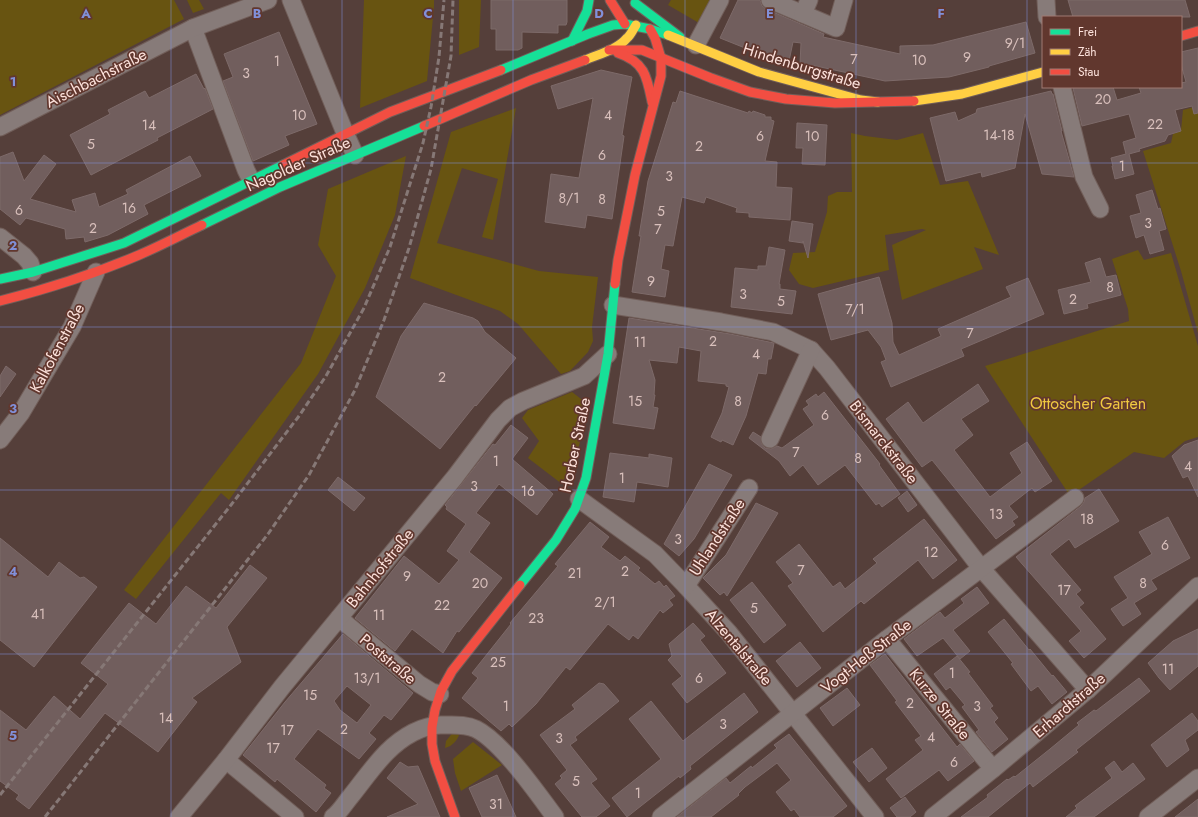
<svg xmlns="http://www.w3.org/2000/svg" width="1198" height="817" viewBox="0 0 1198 817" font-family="Jost,sans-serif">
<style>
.green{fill:#685411}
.building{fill:#715e5d;stroke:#7d6a69;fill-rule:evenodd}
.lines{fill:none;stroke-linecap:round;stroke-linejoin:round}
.street-casing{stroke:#715e59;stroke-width:19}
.fast-casing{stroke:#715e59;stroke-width:11}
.slow-casing{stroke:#715e59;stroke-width:11}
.jam-casing{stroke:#715e59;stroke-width:11}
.street{stroke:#877b79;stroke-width:17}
.fast{stroke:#16e098;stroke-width:9}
.slow{stroke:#ffcf43;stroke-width:9}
.jam{stroke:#f24e42;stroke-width:9}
.rail{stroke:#867876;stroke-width:3;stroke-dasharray:6 3;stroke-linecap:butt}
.grid{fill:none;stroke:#8190d9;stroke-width:1;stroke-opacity:0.55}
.labels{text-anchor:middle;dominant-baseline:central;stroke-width:3.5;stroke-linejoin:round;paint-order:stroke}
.number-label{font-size:14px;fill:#d9c0bc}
.street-label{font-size:16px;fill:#fce1db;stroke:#61372e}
.park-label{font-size:16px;fill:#f0c940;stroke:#61372e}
.grid-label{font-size:13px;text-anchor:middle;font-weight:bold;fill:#8190d9;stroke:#61372e;stroke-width:3.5;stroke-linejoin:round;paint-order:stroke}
</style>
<rect width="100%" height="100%" fill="#553f3a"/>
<g class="green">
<path d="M0,0H174L184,19L0,115Z"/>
<path d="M187,0H199L204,9L193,13Z"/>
<path d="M364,0H434V6L427,81L360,108Z"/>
<path d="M459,0H481L479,47L459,55Z"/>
<path d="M671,0H711L699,23L668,5Z"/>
<path d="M1198,106V333L1181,271L1143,151L1171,143L1173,134L1181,131L1183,110Z"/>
<path d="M516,108L493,240L482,237L498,179L462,168L437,243L539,271L598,277L592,327L593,341L588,352L570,371L561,374L518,324L500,311L410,278L451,132Z"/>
<path d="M851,133L865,136L897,140L923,133L940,185L968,181L999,255L974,247L983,269L902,300L892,245L926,230L922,229L885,235L889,270L813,288L799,284L789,270L793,253L815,252L827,212L828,196L837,192H852Z"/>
<path d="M406,156L395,215L365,288L318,374L229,500L221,493L136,599L124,590L301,363L336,276L318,245L328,189Z"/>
<path d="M1138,250L1144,260L1171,253L1198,346V437L1185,441L1164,458L1134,452L1070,496L985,366L1129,321L1128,309L1112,259Z"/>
<path d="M572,392L585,402L584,422L579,446L562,484L528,458L539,441L522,418L528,410Z"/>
<path d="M454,731H460C459,739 453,746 445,748L446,741Z"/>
<path d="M473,742L502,765L461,791L455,773L453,759Z"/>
</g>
<g class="building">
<path d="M491,0H567V22L566,25H558V33L522,32V48L518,50H496V29H491Z"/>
<path d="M738,0H760L762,6L766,9L824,34L823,37L900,54V46L933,45L1026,22L1035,53L989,66V67L949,77L885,81L816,66L800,64L801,43L793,42L789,61L772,58L773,57L750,48V50L720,38Z"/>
<path d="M1068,0H1185L1190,17H1073Z"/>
<path d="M279,32L317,124L285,136L289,145L253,161L223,81L233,77L224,54Z"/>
<path d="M1198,48V113L1194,114L1192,106L1175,110L1181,131L1168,135L1165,141L1139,149L1140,151L1129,154L1134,174L1115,179L1112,166H1113L1111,158L1126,154L1123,142L1136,138L1129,114L1082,126L1073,88L1077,87H1113L1117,100L1141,93L1139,87H1181V83L1186,82L1181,64V52Z"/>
<path d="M601,70L632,77L628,98L622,135L624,136L612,219L587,215L585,228L545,222L551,174L579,178L593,98L558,109L551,86Z"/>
<path d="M196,74L204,89L205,88L213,109L157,138L158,140L91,175L70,135L110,114L108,110L145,91L149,98Z"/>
<path d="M680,91L748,113L749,111L752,113L753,111L765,115V117H771V120L774,121L765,161L777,162L776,187L792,188L790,220L749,217V213L736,212L737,208L706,197L704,203L682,197L673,246L665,245L661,269L669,271L665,297L632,292L641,236H639L648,181L673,102L676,103Z"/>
<path d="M1051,91L1052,94H1053L1062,131H1061L1074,177L1042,174L1025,114L1015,168L982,177L981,172L946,181L930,118L955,112L958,121L976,113L977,109Z"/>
<path d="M797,123L827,125L825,165L802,164L803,148H796Z"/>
<path d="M13,152L24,181L44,155L56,164L30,199L76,212L72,200L95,193L99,207L128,194L126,190L190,156L201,176L144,205L148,214L108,235L85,242L84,237L66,239L65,229L26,218L20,225L0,209V157Z"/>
<path d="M1152,190L1158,209L1160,208L1166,229L1159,231L1164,250L1150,254L1144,235L1136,238L1130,216L1141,213L1136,195Z"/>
<path d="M792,221L813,224L808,258L803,241V243L789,241Z"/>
<path d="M769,247L785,250L779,284H780V289L796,291L792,314L731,307L735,268L758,270V266H766Z"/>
<path d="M1100,258L1106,277L1116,275L1121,295L1087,304L1088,308L1064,314L1058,290L1091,282L1085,263Z"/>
<path d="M879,277L892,323L893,342L899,355L941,336L938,329L1011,297L1006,287L1028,278L1044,314L961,349L964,356L891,387L881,362L886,360L881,347L868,330L831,340L818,294Z"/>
<path d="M424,303L473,318L478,321L485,332L516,358L476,406L475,405L440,449L376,397L401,336Z"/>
<path d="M629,318L730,334L774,343L771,359H768L766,374L758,373L746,416L733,445L722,440L721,442L711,437L722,413L729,387L726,386V384L698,381L701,351L679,347L677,363L649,360L655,380L654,395H655L653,407L658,408L654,429L613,423Z"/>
<path d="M6,366L16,374L0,397V376Z"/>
<path d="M978,384L989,401L961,419L973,435L954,450L990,497L1022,473L1010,453L1027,442L1052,481L1035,492L1032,488L1009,506L1018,517L1012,521L1015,525L996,539L932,460L922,467L886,419L908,402L923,423Z"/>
<path d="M824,392L880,464L879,465L900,494L882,507L879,503L876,505L845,465L818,485L803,465L790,476L779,461L749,438L753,432L761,437L762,444L765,448L771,449L777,446L782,448L814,425L803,409L809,405L806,401L816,394L818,397Z"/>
<path d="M511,425L528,438L512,459L553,494L537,515L499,484L476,513L490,523L469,552L502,578L459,632L457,631L443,653L412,629L395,651L355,618L404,556L439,584L459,560L447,551L466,524L446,509L447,507L445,505L493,444L495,445Z"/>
<path d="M1198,440V497L1188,476L1183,478L1172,456L1184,445Z"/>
<path d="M610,453L649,458V454L672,458L668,487L637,482L634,502L603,497Z"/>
<path d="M709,464L732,475L694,539L679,556L664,544Z"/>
<path d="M338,477L365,498L354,511L328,490Z"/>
<path d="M1099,489L1119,521L1075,548L1069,539L1050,554L1081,590L1076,594L1084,603L1079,607L1106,639L1084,658L1069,641L1081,631L1016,557L1081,506L1084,502L1085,498Z"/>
<path d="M907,491L917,505L908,512L898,498Z"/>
<path d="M756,503L778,513L727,596L724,592L720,595L703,578L726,555Z"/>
<path d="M1168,517L1190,558L1151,580L1157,589L1134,603L1141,614L1123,626L1111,609L1128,598L1114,577L1152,554L1139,532Z"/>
<path d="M924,519L957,560L933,579L918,560L864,604L861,601L823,632L788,586L793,583L776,562L799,544L833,587L840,582L845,589L877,563L873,559Z"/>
<path d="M590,522L609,537L601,547L620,561L625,556L640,568L638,570L655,584L659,581L664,587L666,585L675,596L669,600L673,605L663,613L660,610L638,639L633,635L629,640L608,624L570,670L566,667L536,704L512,727L509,724L501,731L462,698L478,678L472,673L511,624L510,623L558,566L555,564Z"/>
<path d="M0,538L48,577L59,562L80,578L84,577L97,587L34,667L0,640Z"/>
<path d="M250,565L267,578L227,627L241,662L192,698L197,702L158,752L105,713L29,809L16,799L19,795L0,781V710L26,730L54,696L80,719L108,684L81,663L129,603L156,624L186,586L216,608Z"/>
<path d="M752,582L786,625L764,643L730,600Z"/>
<path d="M977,587L989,603L953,630L970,651L960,659L943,638L917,656L904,639L940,612L945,618L964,603L961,599Z"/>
<path d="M1004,619L1029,650L1030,649L1052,676L1053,675L1067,692L1052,704L1038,686L1031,691L1011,664L1013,663L988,632Z"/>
<path d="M693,623L705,636L700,640L726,673L687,703L672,684L682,676L668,660L672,656L669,644Z"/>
<path d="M1198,629V666L1170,690L1159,678L1148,663L1173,641Z"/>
<path d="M343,634L413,693L391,720L384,715L369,733L376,739L359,759L318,729L294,759L326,785L324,788L331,793L316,812L277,779L275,782L243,755L285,702ZM347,686L371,705L357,723L340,710L334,701Z"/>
<path d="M800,642L821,668L797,687L776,661Z"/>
<path d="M885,654L957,747L960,744L974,761L948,781L939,770L901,798L886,779L923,750L915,740L921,736L895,702L897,701L870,665Z"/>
<path d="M957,656L970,672L968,673L993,706L990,708L998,718L994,722L1008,739L992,752L976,732L979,730L962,707L965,705L950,687L946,690L934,674Z"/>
<path d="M1139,678L1150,691L1076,750L1078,752L1056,769L1033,787L1030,783L988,817H961L988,797L987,795L1007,779L1008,780L1014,776L1015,777L1050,749L1079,725L1077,723L1094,710L1096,711Z"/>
<path d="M599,683L604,684L619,701L575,737L577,740L570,745L597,779L591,783L610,806L596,817H582L555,784L562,778L560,776L567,770L540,735L575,709L572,705Z"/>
<path d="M847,688L860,705L833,726L820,708Z"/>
<path d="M744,693L758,712L690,766L691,769L680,778L679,776L627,817L612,798L661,759L629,719L651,701L683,741Z"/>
<path d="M1192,713L1198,721V730L1185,740L1189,750L1167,767L1151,745Z"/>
<path d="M789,734L847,806L833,817H800L794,809L791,811L776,792L791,780L777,763L745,787L738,794L739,795L711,817H677L726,778L730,783L751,766L752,768L777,748L774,745Z"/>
<path d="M872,748L887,768L869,782L853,762Z"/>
<path d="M1114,761L1122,772L1133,763L1145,779L1094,817H1066L1077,808L1075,806L1112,778L1105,768Z"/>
<path d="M400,762L408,767L418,766L440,817H387L418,804L387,778Z"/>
<path d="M497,775L516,817H482L469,788Z"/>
<path d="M905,797L916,812L910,817H897L890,808Z"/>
<path d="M1198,799V817H1175Z"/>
</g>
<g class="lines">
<defs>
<g id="street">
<path d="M291,0L345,133L355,155"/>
<path d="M770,0L836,28L844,0"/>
<path d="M1046,0L1047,17"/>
<path d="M803,14L809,0"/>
<path d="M193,28L246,170L251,180"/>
<path d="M696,45L720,0"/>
<path d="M1062,87L1084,177L1100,209"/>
<path d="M0,127L193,28L268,0"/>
<path d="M0,237L24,256L30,263L33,272"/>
<path d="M613,305L721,322L773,332L811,350L827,368L981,568L1088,690"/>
<path d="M770,439L811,350"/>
<path d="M0,440L21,413L72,327L96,272"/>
<path d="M579,499L655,554L686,586L729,633L875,817"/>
<path d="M686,586L749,488"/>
<path d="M339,618L419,684L432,692L440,694"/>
<path d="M887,639L993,769"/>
<path d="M226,760L295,817"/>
<path d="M179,817L226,760L282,687L455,477L498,420L510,408L523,401L584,376L608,354"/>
<path d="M333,817C340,812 345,803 351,796C363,781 374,765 387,752C402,737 423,724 443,725C455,725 466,724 476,729C502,742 537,793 555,817"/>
<path d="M661,817L887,639L1075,498"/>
<path d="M933,817L993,769L1090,688L1198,586"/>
<path d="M1148,817L1198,778"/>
</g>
<g id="fast">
<path d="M635,3L680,37"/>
<path d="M572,41L587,11L589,0"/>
<path d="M501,70L588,34L613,25L625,24L650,29L668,35"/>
<path d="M202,225L280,187L424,126"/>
<path d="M0,279L33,272L124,243L283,165"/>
<path d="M520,585L556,540L575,509L586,478L608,354L615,284"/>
</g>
<g id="slow">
<path d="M668,35L759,72L861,100L878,102"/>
<path d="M585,60C599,54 617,50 627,38C631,35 633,29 636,25"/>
<path d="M914,101L962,94L1043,72"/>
</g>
<g id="jam">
<path d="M610,0L625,24"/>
<path d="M1181,36L1198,31"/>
<path d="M609,50H642L711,78L750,92L786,99L835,103L914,101"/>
<path d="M618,53C645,62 647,77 652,102"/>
<path d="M424,126L531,80L585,60"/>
<path d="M283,165L390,112L501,70"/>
<path d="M615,284L618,260L635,175L661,76V58L655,38L650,29"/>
<path d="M0,301C47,289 94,274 139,255C160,246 181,235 202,225"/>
<path d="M455,817L435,761L432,744V727L435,710L441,691L452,671L520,585"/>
</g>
</defs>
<use href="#street" class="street-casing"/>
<use href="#fast" class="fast-casing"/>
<use href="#slow" class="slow-casing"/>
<use href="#jam" class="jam-casing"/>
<use href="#street" class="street"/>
<use href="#fast" class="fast"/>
<use href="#slow" class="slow"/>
<use href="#jam" class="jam"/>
<g class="rail">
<path d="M0,795L231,505L299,416L326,376L364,308L390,247L423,143L431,107L439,57L444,0"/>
<path d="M45,817L268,534L309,475L355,390L384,320L409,248L431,169L451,56L453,0"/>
</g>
</g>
<path class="grid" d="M171,0V817M342,0V817M513,0V817M685,0V817M856,0V817M1027,0V817M0,163H1198M0,327H1198M0,490H1198M0,654H1198"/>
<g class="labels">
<g class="number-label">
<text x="1015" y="43">9/1</text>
<text x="967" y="57">9</text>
<text x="854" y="59">7</text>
<text x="919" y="60">10</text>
<text x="277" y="61">1</text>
<text x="246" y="73">3</text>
<text x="1103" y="99">20</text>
<text x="299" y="115">10</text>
<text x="608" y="115">4</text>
<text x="1155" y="124">22</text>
<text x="149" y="125">14</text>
<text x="999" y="135">14-18</text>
<text x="760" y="136">6</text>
<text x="812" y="136">10</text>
<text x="91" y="144">5</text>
<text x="699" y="146">2</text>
<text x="602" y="155">6</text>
<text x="1122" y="166">1</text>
<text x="669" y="176">3</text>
<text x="569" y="198">8/1</text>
<text x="602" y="199">8</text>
<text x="129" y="208">16</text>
<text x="19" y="210">6</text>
<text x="661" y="211">5</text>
<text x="1148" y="223">3</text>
<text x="93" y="228">2</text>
<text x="658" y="229">7</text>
<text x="651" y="281">9</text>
<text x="1110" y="287">8</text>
<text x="743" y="294">3</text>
<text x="1073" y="299">2</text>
<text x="781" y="301">5</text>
<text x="855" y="309">7/1</text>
<text x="970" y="333">7</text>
<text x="713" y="341">2</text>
<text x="640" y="342">11</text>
<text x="756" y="354">4</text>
<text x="442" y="377">2</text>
<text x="635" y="401">15</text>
<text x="738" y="401">8</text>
<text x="825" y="415">6</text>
<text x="796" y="452">7</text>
<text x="858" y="458">8</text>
<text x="496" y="461">1</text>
<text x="1188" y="466">4</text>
<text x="622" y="478">1</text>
<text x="474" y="486">3</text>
<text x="528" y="491">16</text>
<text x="996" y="514">13</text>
<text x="1087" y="519">18</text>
<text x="678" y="539">3</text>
<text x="1165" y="545">6</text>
<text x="931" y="552">12</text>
<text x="801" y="570">7</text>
<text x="625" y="571">2</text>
<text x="575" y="573">21</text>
<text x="407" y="576">9</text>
<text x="480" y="583">20</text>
<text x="1143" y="583">8</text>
<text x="1064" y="590">17</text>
<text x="605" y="602">2/1</text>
<text x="442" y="605">22</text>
<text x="754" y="608">5</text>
<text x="38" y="614">41</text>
<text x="379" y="615">11</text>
<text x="536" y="618">23</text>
<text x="498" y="662">25</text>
<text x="1168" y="669">11</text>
<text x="952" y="673">1</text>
<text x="367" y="678">13/1</text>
<text x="699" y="678">6</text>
<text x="310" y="695">15</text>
<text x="910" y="703">2</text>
<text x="506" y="706">1</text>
<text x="977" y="706">3</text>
<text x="166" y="718">14</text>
<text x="723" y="724">3</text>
<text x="344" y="729">2</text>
<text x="287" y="730">17</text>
<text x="931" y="737">4</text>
<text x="559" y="738">3</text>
<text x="273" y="748">17</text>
<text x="954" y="762">6</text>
<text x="576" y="781">5</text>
<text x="638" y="793">1</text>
<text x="496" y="804">31</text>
</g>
<g class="street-label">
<text transform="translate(802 66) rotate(17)">Hindenburgstraße</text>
<text transform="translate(96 78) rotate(-27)">Aischbachstraße</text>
<text transform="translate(298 164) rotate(-24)">Nagolder Straße</text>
<text transform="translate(57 348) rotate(-62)">Kalkofenstraße</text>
<text transform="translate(884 442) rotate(52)">Bismarckstraße</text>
<text transform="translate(575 445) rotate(-78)">Horber Straße</text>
<text transform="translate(717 537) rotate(-57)">Uhlandstraße</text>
<text transform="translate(380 568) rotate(-51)">Bahnhofstraße</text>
<text transform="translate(739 647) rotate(50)">Alzentalstraße</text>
<text transform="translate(866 656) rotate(-38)">Vogt-Heß-Straße</text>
<text transform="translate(388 659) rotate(40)">Poststraße</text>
<text transform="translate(940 704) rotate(51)">Kurze Straße</text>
<text transform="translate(1069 705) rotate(-41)">Erhardtstraße</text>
</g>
<g class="park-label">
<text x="1088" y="403">Ottoscher Garten</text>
</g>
</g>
<g class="grid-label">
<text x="86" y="18">A</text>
<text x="257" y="18">B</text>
<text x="428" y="18">C</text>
<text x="599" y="18">D</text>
<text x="770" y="18">E</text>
<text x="941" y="18">F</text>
<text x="13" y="86">1</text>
<text x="13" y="250">2</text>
<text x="13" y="413">3</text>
<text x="13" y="576">4</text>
<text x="13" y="740">5</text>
</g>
<rect x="1042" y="16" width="140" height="72" fill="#61372e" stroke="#9f7b73"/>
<rect x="1050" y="29" width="20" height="6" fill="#16e098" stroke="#9f7b73"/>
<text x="1078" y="36" font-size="12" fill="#fce1db">Frei</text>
<rect x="1050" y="49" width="20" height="6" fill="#ffcf43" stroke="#9f7b73"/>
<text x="1078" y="56" font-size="12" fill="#fce1db">Zäh</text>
<rect x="1050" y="69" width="20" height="6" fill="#f24e42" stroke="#9f7b73"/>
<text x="1078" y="76" font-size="12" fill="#fce1db">Stau</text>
</svg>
